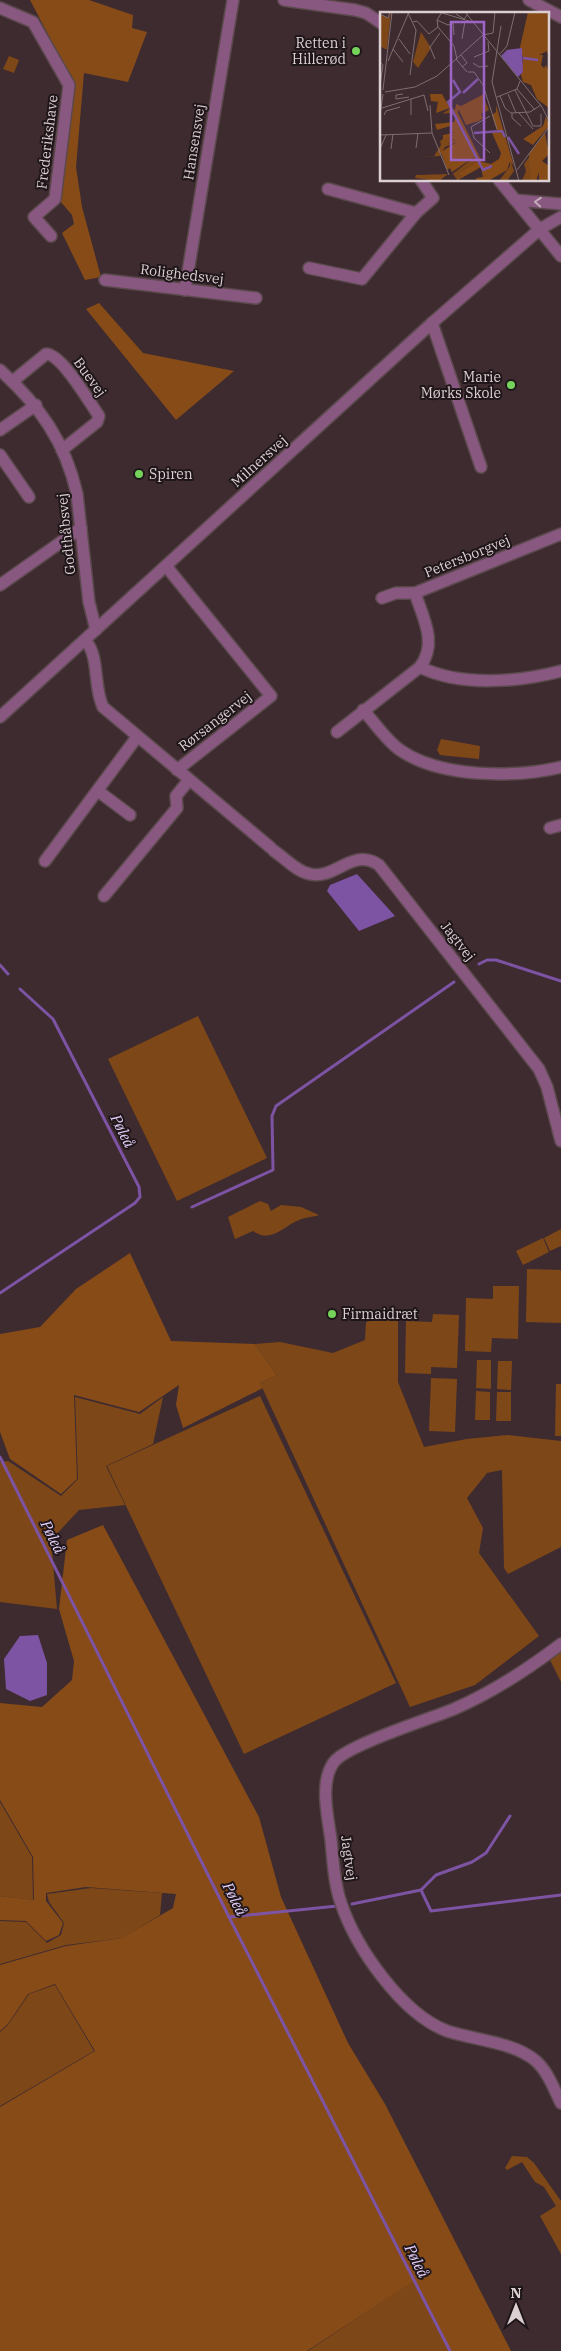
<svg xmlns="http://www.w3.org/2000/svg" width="561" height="2351" viewBox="0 0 561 2351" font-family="'IBM Plex Serif',serif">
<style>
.green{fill:#7e4718}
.forest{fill:#864b17}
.water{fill:#7d53a3}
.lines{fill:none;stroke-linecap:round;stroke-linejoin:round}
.stream{stroke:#7d53a3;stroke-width:3}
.minor-casing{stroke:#5b494d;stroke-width:14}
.minor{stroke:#895880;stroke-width:11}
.oneway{stroke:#c4acba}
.poi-dot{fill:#75d25b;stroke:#1f1619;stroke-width:2}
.labels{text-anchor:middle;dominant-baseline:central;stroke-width:4;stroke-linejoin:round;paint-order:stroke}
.poi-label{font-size:14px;fill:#ddd0d3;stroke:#1f1619;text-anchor:end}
.street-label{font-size:14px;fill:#ddd0d3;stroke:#1f1619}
.water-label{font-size:15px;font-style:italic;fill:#e4cffb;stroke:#1f1619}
.inset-river{fill:none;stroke:#7d53a3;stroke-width:2.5}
.inset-road{fill:none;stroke:#7e6d71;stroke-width:1}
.view{fill:#9d65c6;fill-opacity:0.15;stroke:#9d65c6;stroke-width:2.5}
.inset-edge{fill:none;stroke:#ddd0d3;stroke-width:2.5}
</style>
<rect width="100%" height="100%" fill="#3e2b30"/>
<g class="green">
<path d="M9,56L19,60L14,73L3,69Z"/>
<path d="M441,739L480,746L479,759L440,755L437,750Z"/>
<path d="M198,1016L267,1158L177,1201L108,1059Z"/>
<path d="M260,1201L268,1204L271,1211L281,1205L301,1207L319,1215C313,1217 305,1217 299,1220C283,1226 272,1244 253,1231L235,1239L228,1217Z"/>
<path d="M561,1229V1246L550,1251L544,1238Z"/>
<path d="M543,1238L549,1252L523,1265L516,1251Z"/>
<path d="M527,1269L561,1270V1323L526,1322Z"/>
<path d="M493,1286H519L518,1339L492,1338L491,1352L465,1351L466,1298L493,1299Z"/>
<path d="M398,1312V1382L424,1447L467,1439L507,1435L561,1441V1547L508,1574L504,1568L502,1470L487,1473L467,1498L483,1528L479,1553L539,1636L475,1685L410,1707L260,1383L277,1375L255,1344L280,1342L333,1353L365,1340L366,1322Z"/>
<path d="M433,1314L459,1315L457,1368L431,1367V1374L405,1373L406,1321L432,1322Z"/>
<path d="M477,1360H491V1389L476,1388Z"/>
<path d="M498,1361H512L511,1390L497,1389Z"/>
<path d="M431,1378L457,1379L455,1432L429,1431Z"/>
<path d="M556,1384H561V1436H555Z"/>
<path d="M476,1391L490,1392V1420H475Z"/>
<path d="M497,1392H511V1421H496Z"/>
<path d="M260,1396L396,1683L244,1754L107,1466Z"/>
<path d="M75,1397L140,1414L163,1397L153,1444L106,1466L125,1505L79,1510L51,1540L57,1609L0,1602V1462L8,1461L61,1496L78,1479Z"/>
<path d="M561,1652V1682L549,1658Z"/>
<path d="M0,1802L32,1857L33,1900L0,1896Z"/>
<path d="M91,1888L162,1893L160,1915L123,1938L66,1945L0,1964V1921L26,1922L47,1943L61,1935L64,1923L49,1902L47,1894Z"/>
<path d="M55,1985L94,2051L0,2106V2032L8,2025L29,1994Z"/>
<path d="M512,2156L527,2157L534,2163L561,2201V2254L540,2216L556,2206L544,2187L535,2182L522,2162L507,2170L505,2168Z"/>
<path d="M413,2281L449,2351H308Z"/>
</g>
<g class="forest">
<path d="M30,0H89L133,15L132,28L147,32L128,82L84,73L76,167L82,207L101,277L85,280L62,233L74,224L72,215L60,201L72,80Z"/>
<path d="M99,303L143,353L234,371L176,420L86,309Z"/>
<path d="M130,1253L171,1341L255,1344L277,1375L260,1383L263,1388L183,1428L176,1405L179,1385L139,1412L74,1395L77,1479L61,1494L10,1459L0,1432V1334L40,1327L76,1289Z"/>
<path d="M103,1525L259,1817L281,1897L348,2043L385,2104L511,2351H450L414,2281L307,2351H0V2107L95,2051L55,1984L28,1994L8,2024L0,2031V1965L66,1946L122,1938L173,1908L176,1894L86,1887L46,1893V1901L63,1923L59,1935L46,1941L26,1921L0,1920V1896L34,1900L33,1857L0,1800V1703L42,1707L72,1680L74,1661L59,1609L67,1540Z"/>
</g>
<g class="water">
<path d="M357,874L395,916L359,931L327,891L330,885Z"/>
<path d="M38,1635L47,1663V1695L30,1701L6,1689L4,1659L20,1636Z"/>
</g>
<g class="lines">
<g class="stream">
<path d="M479,964L487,960H496L561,981"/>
<path d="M0,965L8,974"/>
<path d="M192,1207L273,1170L272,1116L276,1106L454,982"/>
<path d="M0,1293L135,1203L140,1197L139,1187L53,1019L20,989"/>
<path d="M0,1457L229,1917L450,2351"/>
<path d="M421,1890L436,1875L472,1862L486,1853L510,1816"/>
<path d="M352,1904L421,1890L431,1911L561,1895"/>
<path d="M229,1917L337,1906"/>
</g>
<defs>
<g id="minor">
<path d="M284,0L355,10L366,13L381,23"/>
<path d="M529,0L561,17"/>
<path d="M0,8L33,22L69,85L55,199L34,217L51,236"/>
<path d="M499,180L561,256"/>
<path d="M328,189L416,213"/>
<path d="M515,200L561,204"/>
<path d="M309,268L362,279L416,213L433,198L421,180"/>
<path d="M105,280L256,298"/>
<path d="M185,290L233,0"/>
<path d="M432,323L481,467"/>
<path d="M0,370C39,405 65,441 77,494L89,602L96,630"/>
<path d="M13,381L46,354C62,354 89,402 99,416L97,422L62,450"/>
<path d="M0,430L36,405"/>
<path d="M0,455L29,497"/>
<path d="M166,566L271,696L177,770"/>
<path d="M0,585L81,528"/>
<path d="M382,598L396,593H415L561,534"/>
<path d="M85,640C100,656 93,687 103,707L271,848"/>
<path d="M420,667C460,687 519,682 561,671"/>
<path d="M363,710C375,723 386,740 400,750C440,778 515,778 561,767"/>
<path d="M0,717L432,323L540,229L561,217"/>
<path d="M337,732L420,667C438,643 423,618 415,593"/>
<path d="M98,791L130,815"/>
<path d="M550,828L561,825"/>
<path d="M274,851C285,858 297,872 310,874C336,880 352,847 379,865L539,1069L547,1087L561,1141"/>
<path d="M45,861L137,737"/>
<path d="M104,896L177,808L176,796L189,780"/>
<path d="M561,1644C528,1669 493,1692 454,1709C430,1719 347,1745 334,1762C319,1782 328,1817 331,1840C333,1860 334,1884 341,1903C356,1948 402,2014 447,2031C474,2040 514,2042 536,2061C548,2072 554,2089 561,2103"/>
</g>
</defs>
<use href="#minor" class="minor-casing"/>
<use href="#minor" class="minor"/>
</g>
<defs><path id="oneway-chevron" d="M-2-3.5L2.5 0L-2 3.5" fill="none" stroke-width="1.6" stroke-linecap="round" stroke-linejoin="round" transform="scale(1.25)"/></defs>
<use class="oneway" href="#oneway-chevron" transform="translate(538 202) rotate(-176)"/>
<g class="poi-dot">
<circle cx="356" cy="51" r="5"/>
<circle cx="511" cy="385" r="5"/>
<circle cx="139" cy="474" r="5"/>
<circle cx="332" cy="1314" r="5"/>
</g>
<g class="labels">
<g class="poi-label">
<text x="346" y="43">Retten i<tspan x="346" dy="16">Hillerød</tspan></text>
<text x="501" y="377">Marie<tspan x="501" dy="16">Mørks Skole</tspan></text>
<text x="149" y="474" text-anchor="start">Spiren</text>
<text x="342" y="1314" text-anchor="start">Firmaidræt</text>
</g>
<g class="street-label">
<text transform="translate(47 142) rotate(-83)">Frederikshave</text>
<text transform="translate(194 142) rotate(-81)">Hansensvej</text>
<text transform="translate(182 274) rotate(7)">Rolighedsvej</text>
<text transform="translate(90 377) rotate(54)">Buevej</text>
<text transform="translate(259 461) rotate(-42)">Milnersvej</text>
<text transform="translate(66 534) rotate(-96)">Godthåbsvej</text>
<text transform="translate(467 556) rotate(-22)">Petersborgvej</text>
<text transform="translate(215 721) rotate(-38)">Rørsangervej</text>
<text transform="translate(458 941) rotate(52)">Jagtvej</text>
<text transform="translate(349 1858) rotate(82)">Jagtvej</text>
</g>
<g class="water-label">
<text transform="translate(123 1131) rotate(63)">Pøleå</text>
<text transform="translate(53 1537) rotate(63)">Pøleå</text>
<text transform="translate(235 1899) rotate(63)">Pøleå</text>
<text transform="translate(417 2261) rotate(63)">Pøleå</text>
</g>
</g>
<g transform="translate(380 12)">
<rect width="169" height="169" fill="#3e2b30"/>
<path d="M11,0L7,37H5L0,34V2L9,6ZM41,20L51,36L38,56L33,50ZM102,83L105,82L103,84L109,98L101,102L103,106L99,109L86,113L79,98L75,104L69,101L62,102L71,96L75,98L76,92L81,94ZM74,121H81L71,126L68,132L75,127L77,130L65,135L60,144L38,145L54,144L61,133L60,129L67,124H74ZM96,144L98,149L77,162L82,164L78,169L73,162L70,164ZM150,144L152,169H142L146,159L144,152ZM130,147L134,159L127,169H119L130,154ZM68,162L59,169L35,166L36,163Z" fill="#7e4718"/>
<path d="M148,0H166L169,3V47L167,39L159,43H163L161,53L164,56L166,53L169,60V96L157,87L151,73L143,70L141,63L143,46L140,35ZM50,82H62L70,96L56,101L58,90L51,89ZM116,93L134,154L130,149L127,158L108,169H97L96,166L103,165L101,155L78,168L82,164L77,162L98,149L96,144L72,160L70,156L67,158L61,140L77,130L74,127L68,132L73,123L63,128V123L73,121L70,114L57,118L55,112L74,110L77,99L102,150L111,152L119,147L121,141L112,121L117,119L112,103L116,100ZM166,104L169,114L153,133L143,127L163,114ZM165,121L169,142L162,149L169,154V169H159V160L156,169H151L149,142Z" fill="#864b17"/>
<path d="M142,36L143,60L138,65L121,44L127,38Z" fill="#7d53a3"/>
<path class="inset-river" d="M143,46L158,48M73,68L80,80L68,90L103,158L112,154M83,81L98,67M94,121L122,119L125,125M128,125L139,142"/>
<path class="inset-road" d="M59,0L92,10M62,0L57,8L58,15L74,34L77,47M85,0L162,95L169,109M28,1L36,18L30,63M0,2L8,6L10,0M76,2L84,7L88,2M57,8L68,13L73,11L74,23M33,10L37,9L49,22L58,15M121,14L112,70L139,169M19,27L30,42M82,27L85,9M13,37L23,50M81,43L87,51L82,55M119,43L127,34L135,0M94,45L109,39L108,30M55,47L50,35L60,21M76,47L87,60M8,49L29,0M0,50L3,53L0,73M93,51L99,55L108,54M88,60H94L103,73L117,117M137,77L155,98M3,78L12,0M135,78L153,114H161V102M5,80L35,75L57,64L103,23L113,21L115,0M23,82L16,83V87L29,85M128,82L136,101M120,84L125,96L131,101L150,100L161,93M117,85L137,77L140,69M31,87V103M50,93L52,121L69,163M2,96L44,83L48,99M132,101V106L141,114M139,101L153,117M4,103L6,99L20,95M0,104L3,82M110,104L91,115L94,126L110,141M0,123L52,121M36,136L38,121M0,137L6,123M11,137L13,122M137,158L169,115"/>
<path class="view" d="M71,10H104V148H71Z"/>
<rect width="169" height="169" class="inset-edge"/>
</g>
<g transform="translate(516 2306)" stroke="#1f1619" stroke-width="4" paint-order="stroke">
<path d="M0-4L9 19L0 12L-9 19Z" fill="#ddd0d3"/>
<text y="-8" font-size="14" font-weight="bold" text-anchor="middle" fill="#ddd0d3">N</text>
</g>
</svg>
